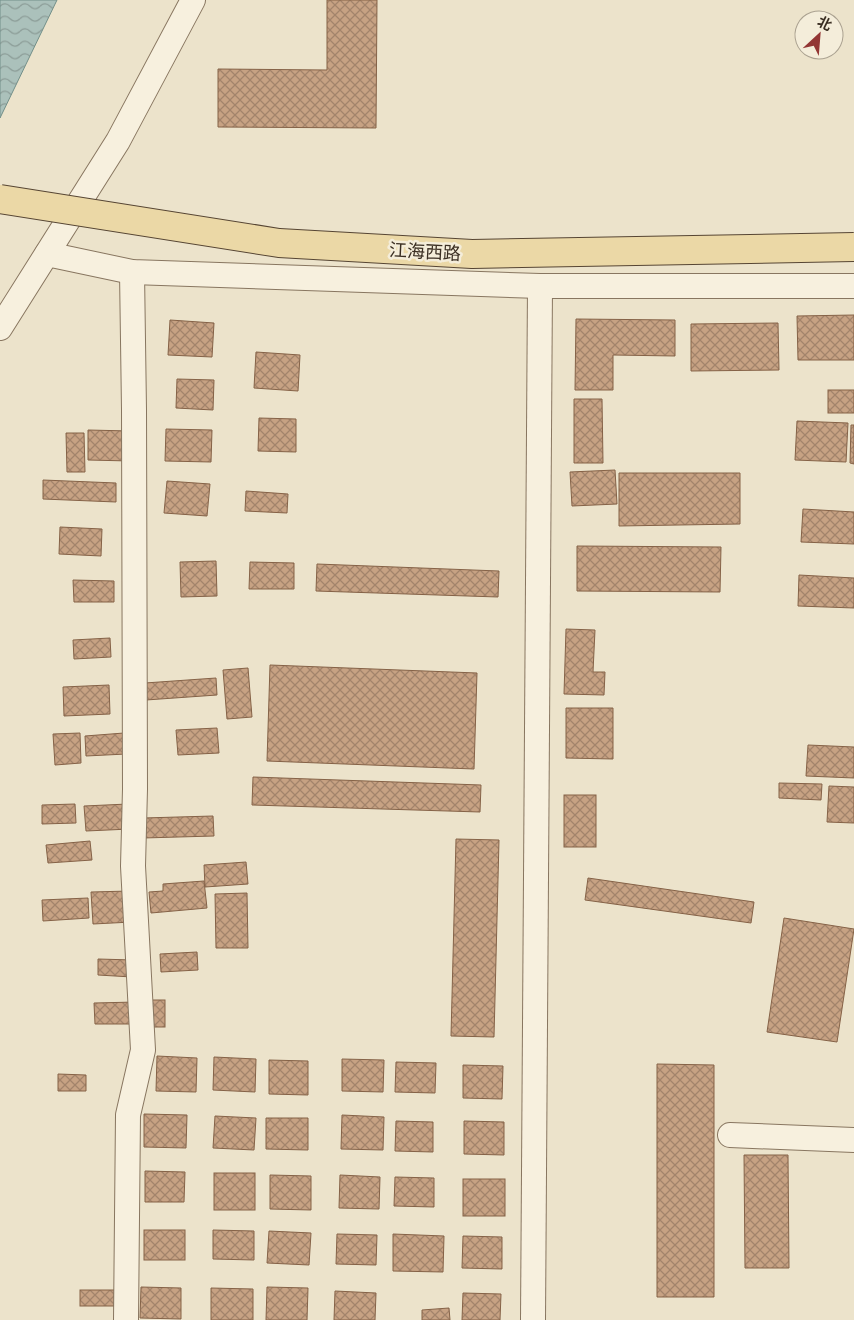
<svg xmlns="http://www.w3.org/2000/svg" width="854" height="1320" viewBox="0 0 854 1320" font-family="'PT Serif','Noto Sans SC',serif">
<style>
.water{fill:url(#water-waves);stroke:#728f89}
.building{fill:url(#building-cross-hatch);stroke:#856247}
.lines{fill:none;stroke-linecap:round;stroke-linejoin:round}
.minor-casing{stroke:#887660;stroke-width:26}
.minor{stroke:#f7f0de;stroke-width:24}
.major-bridge-casing{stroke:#564533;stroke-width:30;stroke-linecap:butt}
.major-bridge{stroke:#ebd8a6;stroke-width:28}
.labels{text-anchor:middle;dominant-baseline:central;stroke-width:5;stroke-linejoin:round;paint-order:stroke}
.street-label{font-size:18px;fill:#3a2e22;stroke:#f4edda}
</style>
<defs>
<pattern id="water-waves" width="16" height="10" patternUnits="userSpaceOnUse" patternTransform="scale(1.25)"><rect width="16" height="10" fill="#abc1bb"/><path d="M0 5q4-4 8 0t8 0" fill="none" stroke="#8c9d98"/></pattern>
<pattern id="building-cross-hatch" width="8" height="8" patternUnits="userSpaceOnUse" patternTransform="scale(1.25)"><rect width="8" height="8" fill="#c7a283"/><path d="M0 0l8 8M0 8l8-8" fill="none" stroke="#a3846b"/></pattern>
</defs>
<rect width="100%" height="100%" fill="#ece3cb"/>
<path class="water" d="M0,0H57L0,118Z"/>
<g class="building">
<path d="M327,0H377L376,128L218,127V69L327,70Z"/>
<path d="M854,315V360H798L797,316Z"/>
<path d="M576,319L675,320V356L613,355V390H575Z"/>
<path d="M170,320L214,323L212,357L168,355Z"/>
<path d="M778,323L779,370L691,371V324Z"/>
<path d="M256,352L300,355L298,391L254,388Z"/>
<path d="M177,379L214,380L213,410L176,408Z"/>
<rect x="828" y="390" width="26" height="23"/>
<path d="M574,399H602L603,463H574Z"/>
<path d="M259,418L296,419V452L258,451Z"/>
<path d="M797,421L848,423L846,462L795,460Z"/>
<path d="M851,425H854V464L850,463Z"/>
<path d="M166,429L212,430L211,462L165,461Z"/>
<path d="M88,430L130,431V461L88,460Z"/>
<path d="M66,433H84L85,472H67Z"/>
<path d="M615,470L617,504L572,506L570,472Z"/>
<path d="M619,473H740V524L619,526Z"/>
<path d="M43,480L116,483V502L43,499Z"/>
<path d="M167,481L210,484L207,516L164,513Z"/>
<path d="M246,491L288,494L287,513L245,511Z"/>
<path d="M803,509L854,512V544L801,542Z"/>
<path d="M60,527L102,529L101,556L59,554Z"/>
<path d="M577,546L721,547L720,592L577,591Z"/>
<path d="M216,561L217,596L181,597L180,562Z"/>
<path d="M250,562L294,563V589H249Z"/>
<path d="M317,564L499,571L498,597L316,591Z"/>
<path d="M799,575L854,578V608L798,606Z"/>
<path d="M73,580L114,581V602H74Z"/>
<path d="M566,629L595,630L593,672H605L604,695L564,694Z"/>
<path d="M110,638L111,657L74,659L73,640Z"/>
<path d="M270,665L477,673L474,769L267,761Z"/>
<path d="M248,668L252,717L227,719L223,670Z"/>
<path d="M216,678L217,695L146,700L145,683Z"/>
<path d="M109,685L110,714L64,716L63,687Z"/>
<path d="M566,708H613V759L566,758Z"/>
<path d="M217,728L219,753L178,755L176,730Z"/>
<path d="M80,733L81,763L55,765L53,734Z"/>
<path d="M124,733L126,754L86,756L85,736Z"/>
<path d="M808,745L854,747V778L806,776Z"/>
<path d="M253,777L481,785L480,812L252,805Z"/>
<path d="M779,783L822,784L821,800L779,798Z"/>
<path d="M829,786L854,787V823L827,822Z"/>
<rect x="564" y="795" width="32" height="52"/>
<path d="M75,804L76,823L42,824V805Z"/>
<path d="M128,804L130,829L86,831L84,806Z"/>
<path d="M213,816L214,836L143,838V818Z"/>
<path d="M456,839L499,840L494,1037L451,1036Z"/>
<path d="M90,841L92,860L48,863L46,845Z"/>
<path d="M246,862L248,884L205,887L204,865Z"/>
<path d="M588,878L754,902L751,923L585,900Z"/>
<path d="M204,881L207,908L151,913L149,892L163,891V884Z"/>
<path d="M130,891L132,922L93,924L91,892Z"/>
<path d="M247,893L248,948H216L215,894Z"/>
<path d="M88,898L89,918L43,921L42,900Z"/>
<path d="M784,918L854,929L837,1042L767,1032Z"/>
<path d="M197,952L198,970L161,972L160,954Z"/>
<path d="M98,959L133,960L132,977L98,975Z"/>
<rect x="151" y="1000" width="14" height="27"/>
<path d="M136,1002L137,1024H95L94,1003Z"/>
<path d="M157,1056L197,1058L196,1092L156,1091Z"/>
<path d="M214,1057L256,1059L255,1092L213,1090Z"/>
<path d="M342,1059L384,1060L383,1092L342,1091Z"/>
<path d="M269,1060L308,1061V1095L269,1094Z"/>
<path d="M396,1062L436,1063L435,1093L395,1092Z"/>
<path d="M657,1064L714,1065V1297H657Z"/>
<path d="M463,1065L503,1066L502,1099L463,1098Z"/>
<path d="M58,1074L86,1075V1091H58Z"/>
<path d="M144,1114L187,1115L186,1148L144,1147Z"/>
<path d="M342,1115L384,1117L383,1150L341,1149Z"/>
<path d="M215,1116L256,1118L254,1150L213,1148Z"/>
<path d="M266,1118H308V1150L266,1149Z"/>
<path d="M396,1121L433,1122V1152L395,1151Z"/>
<path d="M464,1121L504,1122V1155L464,1154Z"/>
<path d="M744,1155H788L789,1268H745Z"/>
<path d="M145,1171L185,1172L184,1202H145Z"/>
<rect x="214" y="1173" width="41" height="37"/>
<path d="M270,1175L311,1176V1210L270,1209Z"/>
<path d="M340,1175L380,1177L379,1209L339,1208Z"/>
<path d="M395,1177L434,1178V1207L394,1206Z"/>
<rect x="463" y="1179" width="42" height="37"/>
<rect x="144" y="1230" width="41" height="30"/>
<path d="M213,1230L254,1231V1260L213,1259Z"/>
<path d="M269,1231L311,1233L309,1265L267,1263Z"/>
<path d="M337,1234L377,1235L376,1265L336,1264Z"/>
<path d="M393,1234L444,1236L443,1272L393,1271Z"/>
<path d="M463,1236L502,1237V1269L462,1268Z"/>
<path d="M141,1287L181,1288V1319L140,1318Z"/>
<path d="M267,1287L308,1288L307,1320H266Z"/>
<path d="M211,1288L253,1289V1320H211Z"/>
<rect x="80" y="1290" width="39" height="16"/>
<path d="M335,1291L376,1293L375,1320H334Z"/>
<path d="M463,1293L501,1294L500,1320H462Z"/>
<path d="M449,1308L450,1320H422V1310Z"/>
</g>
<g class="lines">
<defs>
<g id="minor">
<path d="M47,254L132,272L540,286H854"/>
<path d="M0,328L118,141L193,0"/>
<path d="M730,1135L854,1140"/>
<path d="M126,1320L128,1115L143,1050L133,866L135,789L134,410L132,272"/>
<path d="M533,1320L540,286"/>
</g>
</defs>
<use href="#minor" class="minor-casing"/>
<use href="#minor" class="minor"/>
<defs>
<path id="major-bridge" d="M0,199L279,243L472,254L854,247"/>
</defs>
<use href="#major-bridge" class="major-bridge-casing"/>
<use href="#major-bridge" class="major-bridge"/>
</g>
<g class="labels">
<g class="street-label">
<text transform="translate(425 251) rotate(3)">江海西路</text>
</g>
</g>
<g transform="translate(819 35) rotate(26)"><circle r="24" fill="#f4edda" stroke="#aaa190"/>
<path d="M0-4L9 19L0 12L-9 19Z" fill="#933634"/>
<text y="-8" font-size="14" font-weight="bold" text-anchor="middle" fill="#3a2e22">北</text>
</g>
</svg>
